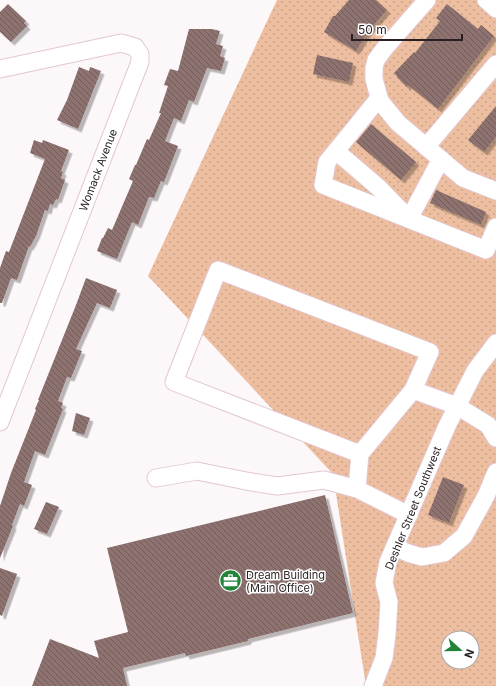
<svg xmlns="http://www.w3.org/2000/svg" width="496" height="686" viewBox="0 0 496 686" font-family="Inter,sans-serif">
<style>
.grass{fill:url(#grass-dots);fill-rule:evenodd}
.building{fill:url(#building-back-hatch);filter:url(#shadow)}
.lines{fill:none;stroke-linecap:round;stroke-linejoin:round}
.minor-casing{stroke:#e3c7d1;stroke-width:19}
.minor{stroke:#fff;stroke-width:17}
.labels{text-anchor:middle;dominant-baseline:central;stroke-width:3;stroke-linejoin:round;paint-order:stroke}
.street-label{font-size:11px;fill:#291f23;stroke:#fff}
.poi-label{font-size:11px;fill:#291f23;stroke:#fff;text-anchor:start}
</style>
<defs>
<pattern id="grass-dots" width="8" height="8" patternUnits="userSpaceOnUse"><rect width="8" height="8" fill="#edbe9f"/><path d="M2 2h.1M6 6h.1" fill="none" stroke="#cba389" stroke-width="1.8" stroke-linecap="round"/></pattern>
<pattern id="building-back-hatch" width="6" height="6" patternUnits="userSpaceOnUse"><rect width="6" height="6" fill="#8d726f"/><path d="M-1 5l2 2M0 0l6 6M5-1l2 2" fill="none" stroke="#735d5b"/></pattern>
<filter id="shadow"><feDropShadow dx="3.5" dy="3.5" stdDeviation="0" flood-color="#0004"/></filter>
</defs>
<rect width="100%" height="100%" fill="#fcf7f9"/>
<path class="grass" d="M277,0H496V686H366L333,474L148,276ZM448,638H472V662H448Z"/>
<g class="building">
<path d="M349,0H376L387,10L368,32L356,51L324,32L333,16H335Z"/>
<path d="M8,4L26,21L24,23L27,26L11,42L0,32V12Z"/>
<path d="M447,4L478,29L481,25L494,36L438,109L408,85L407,87L397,77V76L394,73L414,52L415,53L440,21L436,18Z"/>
<path d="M189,29H212L220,31L216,44L223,46L220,56L225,58L221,71L207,68L194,102L189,100L181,121L174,118L165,141L178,146L164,182L161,181L154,198L149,197L138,225L132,222L117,259L97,251L102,238H103L108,228L112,230L133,181L129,179L135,165H136L147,139L149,140L161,113H159L168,86L164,85L170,69L178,71Z"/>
<path d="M317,55L353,63L349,82L313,74Z"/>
<path d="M79,67L89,71L90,67L101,71L78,129L57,120L67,100Z"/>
<path d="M496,106V137L484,152L468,140Z"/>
<path d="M371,124L416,162L401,180L356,142Z"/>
<path d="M34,140L42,143L43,140L69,150L61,171L63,172L61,178L65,180L58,200L56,199L53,205L50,204L48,211L45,210L36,236L30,247L29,246L17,280L11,278L2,303H0V268L6,251L9,252L45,159L30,153Z"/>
<path d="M436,190L486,212L481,225L430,203Z"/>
<path d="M86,278L117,290L110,308L97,303L76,349L82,351L71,378L67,377L58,401L63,403L61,408L63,409L45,455L35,451L24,482L32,485L24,506L20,504L12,525L13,526L0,558V506L11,473L36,410L35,409L39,400H38L76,305Z"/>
<path d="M76,413L90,418L84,435L72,431Z"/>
<path d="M443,477L464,485L449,523L428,515Z"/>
<path d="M325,495L353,613L248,639V641L186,656L185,653L123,668L127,686H32L50,639L99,658L94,641L128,632L107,548Z"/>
<path d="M46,502L59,507L47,534L34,529Z"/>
<path d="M0,568L17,574L2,616L0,615Z"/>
</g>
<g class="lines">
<defs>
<g id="minor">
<path d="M427,0L384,49L376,60L374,68V79L380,101L398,123L463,178L496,191"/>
<path d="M486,0L496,9"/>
<path d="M0,69L121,43L135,47L140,54V62L0,422"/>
<path d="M379,98L327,162L323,185L486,250L496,227"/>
<path d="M426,147L496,64"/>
<path d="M336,151L379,188L409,219L441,159"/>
<path d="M413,390L457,406L488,425L496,438"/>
<path d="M156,478L197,471L246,481L277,486L324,480L357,489L409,515"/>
<path d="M357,489L360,454L413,390L430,352L218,270L174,382L360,454"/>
<path d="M395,547L408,553L422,557L444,553L464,536L486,496L496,472"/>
<path d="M373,686L384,658L387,634L389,602L384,583L388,562L447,426L475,371L496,343"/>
</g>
</defs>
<use href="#minor" class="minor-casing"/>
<use href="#minor" class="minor"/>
</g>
<defs>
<symbol id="office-disc" viewBox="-11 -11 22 22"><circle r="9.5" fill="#218438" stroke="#fff"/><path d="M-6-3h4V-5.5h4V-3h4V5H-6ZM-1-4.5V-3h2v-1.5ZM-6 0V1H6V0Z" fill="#fff"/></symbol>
</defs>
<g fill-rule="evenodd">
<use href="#office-disc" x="218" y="568" width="25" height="25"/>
</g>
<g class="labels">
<g class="street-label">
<text transform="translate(98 170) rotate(-69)">Womack Avenue</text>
<text transform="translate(413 508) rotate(-68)">Deshler Street Southwest</text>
</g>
<g class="poi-label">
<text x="246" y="575">Dream Building<tspan x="246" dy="13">(Main Office)</tspan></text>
</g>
</g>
<g transform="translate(460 650) rotate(111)"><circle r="19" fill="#ffffff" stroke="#a9a5a7"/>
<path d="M0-3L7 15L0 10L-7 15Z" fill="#218438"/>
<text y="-6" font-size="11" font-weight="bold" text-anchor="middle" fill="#291f23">N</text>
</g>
<path d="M352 34v6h110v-6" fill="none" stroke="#291f23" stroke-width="2"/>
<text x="358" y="34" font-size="12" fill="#291f23" stroke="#ffffff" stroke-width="3" paint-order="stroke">50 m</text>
</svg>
